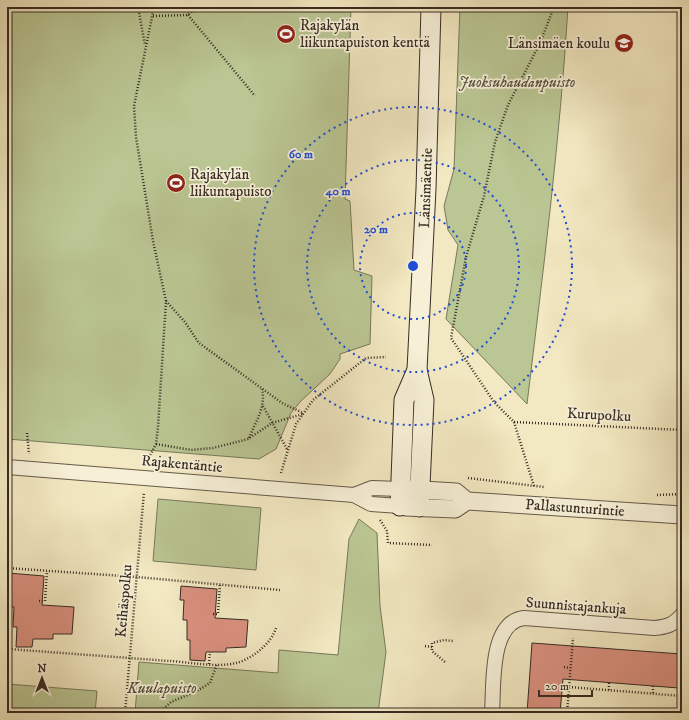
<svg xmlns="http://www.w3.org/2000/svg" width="689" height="720" viewBox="0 0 689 720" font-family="'IM FELL DW Pica',serif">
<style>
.green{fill:#bac693;stroke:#78785c}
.building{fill:#d9907e;stroke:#362b24}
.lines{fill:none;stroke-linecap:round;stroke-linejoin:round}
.minor-casing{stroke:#655a4b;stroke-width:16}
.tertiary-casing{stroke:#655a4b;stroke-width:19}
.secondary-casing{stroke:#362b24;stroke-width:21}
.path{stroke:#362b24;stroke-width:2.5;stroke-dasharray:1 2;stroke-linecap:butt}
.minor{stroke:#f7f0d7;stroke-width:14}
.tertiary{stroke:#f7f0d7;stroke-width:17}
.secondary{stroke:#f7f0d7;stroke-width:19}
.ring{fill:none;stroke:#1d4ed8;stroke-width:2;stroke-dasharray:2 4}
.labels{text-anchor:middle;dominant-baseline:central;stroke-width:3.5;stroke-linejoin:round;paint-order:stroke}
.poi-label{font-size:15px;fill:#362b24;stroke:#f7f0d7;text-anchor:start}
.park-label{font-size:15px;font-style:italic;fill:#575240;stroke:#f7f0d7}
.street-label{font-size:15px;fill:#362b24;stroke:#f7f0d7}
.centre{fill:#1d4ed8;stroke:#f7f0d7;stroke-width:2}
.ring-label{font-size:12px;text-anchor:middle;font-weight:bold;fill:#1d4ed8;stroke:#f7f0d7;stroke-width:3.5;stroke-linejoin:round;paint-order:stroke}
</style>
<rect width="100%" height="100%" fill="#f2e8c1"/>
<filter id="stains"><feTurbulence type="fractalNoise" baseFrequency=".005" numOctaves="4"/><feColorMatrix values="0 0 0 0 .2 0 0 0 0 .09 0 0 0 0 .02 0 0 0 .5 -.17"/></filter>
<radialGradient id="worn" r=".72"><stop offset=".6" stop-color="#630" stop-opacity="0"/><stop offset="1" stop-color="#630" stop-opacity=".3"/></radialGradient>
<g class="green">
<path d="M7,7H351L345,199L350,201L354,270L372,276L370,344L340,354V359L330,374L301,401L291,413L276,449L259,459L7,439Z"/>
<path d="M460,7H568C560,140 543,272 527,404L446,319L458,245L448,230L444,206L454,169Z"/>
<path d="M158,499L261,508L256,570L153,561Z"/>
<path d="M359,519L377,533L380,606L386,652L378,713H135L139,662L278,673L279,650L338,655L349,539Z"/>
<path d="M7,684L97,691L95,713H7Z"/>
</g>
<g class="building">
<path d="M8,573L44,576L42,605L74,607L72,634H53V639H33L32,647H16L17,627H13L14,607H10V587H7Z"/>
<path d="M181,586L217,589L215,618L248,620L246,647L226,648V652H206L205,661L190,660V640H187V620H183L184,600H180Z"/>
<path d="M532,643L681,654L679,688L563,679L560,713H527Z"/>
</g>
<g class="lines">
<defs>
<g id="minor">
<path d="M7,467L354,495L371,504L400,506"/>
<path d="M354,495L372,488L400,489"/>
<path d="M492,713C494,686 489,622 524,618L654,628C667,627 673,625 682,615"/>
</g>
<g id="tertiary">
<path d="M406,489L456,492L467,501L682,515"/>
<path d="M406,507L455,509L467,501"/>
</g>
<g id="secondary">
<path d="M400,506L404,400L417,370"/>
<path d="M419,507L424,400L417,370L426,189L431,7"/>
</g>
</defs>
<use href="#minor" class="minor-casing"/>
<use href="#tertiary" class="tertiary-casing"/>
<use href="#secondary" class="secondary-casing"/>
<g class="path">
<path d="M138,7L145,45"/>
<path d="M188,15L255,96"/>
<path d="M153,16L188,15L197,7"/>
<path d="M166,301L185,322L199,343L282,403L303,413"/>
<path d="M263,406L287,449"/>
<path d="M514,422L682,430"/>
<path d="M27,433L29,454"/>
<path d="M249,438C256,421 266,407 262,389"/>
<path d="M156,444L191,450L213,448L248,439L272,423L303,414"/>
<path d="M146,463L156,444L158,427L166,301L153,241L136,137L134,106L154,7"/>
<path d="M281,473L296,424L313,400L366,358L386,357"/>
<path d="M468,478L544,487"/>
<path d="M534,486L514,422L494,402L451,338L466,257L484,196L495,142L508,105L540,43L554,7"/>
<path d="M657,495L682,494"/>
<path d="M380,520L387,531L388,543L432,545"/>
<path d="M7,568L137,577L280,590"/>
<path d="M39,601H45L47,571"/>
<path d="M7,610L13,611"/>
<path d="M213,614H218L220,584"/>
<path d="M425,646L432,647V651L445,662"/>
<path d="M7,647L8,649C62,653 116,657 169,661C190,662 216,668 236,663C252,659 271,644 276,628"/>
<path d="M432,647V643L444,640L453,641"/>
<path d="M209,664L210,652"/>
<path d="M564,667L570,668"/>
<path d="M569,687L682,696"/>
<path d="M609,690V683"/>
<path d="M653,693V686"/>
<path d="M560,712H567"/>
<path d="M125,713L144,492"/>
<path d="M159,713L171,702L197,691L210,683L217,664"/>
<path d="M567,713L573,638"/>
<path d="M681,713L682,698"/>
</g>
<use href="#minor" class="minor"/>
<use href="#tertiary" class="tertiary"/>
<use href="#secondary" class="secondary"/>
</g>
<g class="ring">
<circle cx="413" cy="266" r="53"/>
<circle cx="413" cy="266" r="106"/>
<circle cx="413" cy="266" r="159"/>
</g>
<defs>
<symbol id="stadium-disc" viewBox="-11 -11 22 22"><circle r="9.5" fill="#8f2418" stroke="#f7f0d7"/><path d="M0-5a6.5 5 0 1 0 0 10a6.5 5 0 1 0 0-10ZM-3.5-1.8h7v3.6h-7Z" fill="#fff"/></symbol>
<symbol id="school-disc" viewBox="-11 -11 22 22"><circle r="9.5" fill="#8f2418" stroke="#f7f0d7"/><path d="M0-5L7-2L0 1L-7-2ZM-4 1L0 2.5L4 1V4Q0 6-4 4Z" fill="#fff"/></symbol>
</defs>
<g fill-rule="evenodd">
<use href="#stadium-disc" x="275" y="23" width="22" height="22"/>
<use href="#school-disc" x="613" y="32" width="22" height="22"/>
<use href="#stadium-disc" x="165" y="172" width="22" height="22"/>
</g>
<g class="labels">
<g class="poi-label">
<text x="300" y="25">Rajakylän<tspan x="300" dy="17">liikuntapuiston kenttä</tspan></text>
<text x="610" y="43" text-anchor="end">Länsimäen koulu</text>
<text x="190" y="174">Rajakylän<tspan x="190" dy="17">liikuntapuisto</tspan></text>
</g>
<g class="park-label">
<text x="517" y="82">Juoksuhaudanpuisto</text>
<text x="162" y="688">Kuulapuisto</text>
</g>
<g class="street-label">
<text transform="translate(426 188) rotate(-88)">Länsimäentie</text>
<text transform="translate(599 415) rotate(3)">Kurupolku</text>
<text transform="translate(182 464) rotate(5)">Rajakentäntie</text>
<text transform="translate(575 508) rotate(4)">Pallastunturintie</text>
<text transform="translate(124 601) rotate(-85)">Keihäspolku</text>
<text transform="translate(576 606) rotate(4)">Suunnistajankuja</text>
</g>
</g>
<circle cx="413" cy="266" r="6" class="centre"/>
<g class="ring-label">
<text x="301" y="158">60 m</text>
<text x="338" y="195">40 m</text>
<text x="376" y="233">20 m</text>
</g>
<rect width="689" height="720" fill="none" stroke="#f2e8c1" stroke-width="24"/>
<rect x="8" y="8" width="673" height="704" fill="none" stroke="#362b24" stroke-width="2"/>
<rect x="12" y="12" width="665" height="696" fill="none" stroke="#362b24"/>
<g transform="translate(42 678)" stroke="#f7f0d7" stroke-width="3" paint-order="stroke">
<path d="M0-3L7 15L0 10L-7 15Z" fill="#362b24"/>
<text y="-6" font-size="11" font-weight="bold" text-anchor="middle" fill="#362b24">N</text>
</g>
<path d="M539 690v6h53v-6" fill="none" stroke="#362b24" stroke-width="2"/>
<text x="545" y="690" font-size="12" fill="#362b24" stroke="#f7f0d7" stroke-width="3" paint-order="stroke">20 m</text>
<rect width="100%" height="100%" filter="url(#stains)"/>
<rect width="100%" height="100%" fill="url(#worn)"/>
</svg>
